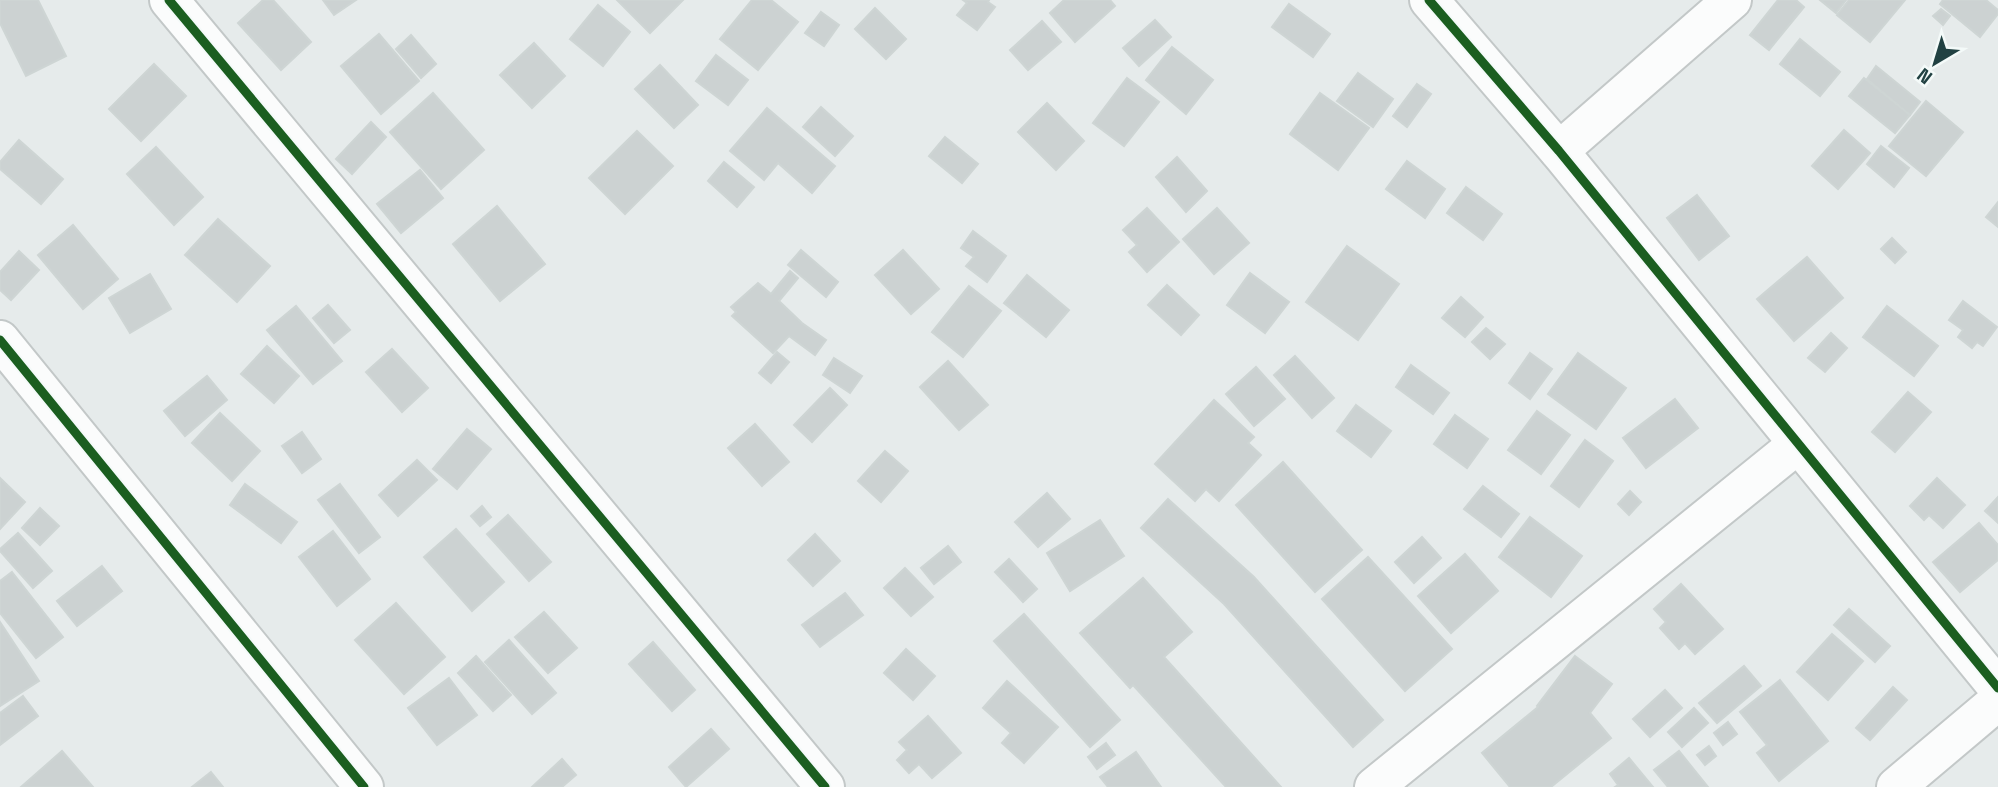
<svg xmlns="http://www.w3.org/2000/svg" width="1998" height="787" viewBox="0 0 1998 787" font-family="'Space Grotesk',sans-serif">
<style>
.building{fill:#ccd2d2;stroke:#ced5d4;stroke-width:2}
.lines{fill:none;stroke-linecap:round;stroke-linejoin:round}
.street-casing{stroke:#c3c8c8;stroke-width:42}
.street{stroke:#fbfcfc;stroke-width:38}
.cycleway-casing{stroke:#f4faf9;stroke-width:13}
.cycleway{stroke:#1b5e20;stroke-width:9}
</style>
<rect width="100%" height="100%" fill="#e6ebeb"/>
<g class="building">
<path d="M0,0H38L66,56L26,76L0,23Z"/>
<path d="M263,0H273L311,42L281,70L238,23Z"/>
<path d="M323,0H356L334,15Z"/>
<path d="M617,0H683L650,33Z"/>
<path d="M752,0H771L798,22L758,70L720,39Z"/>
<path d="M963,0H989L988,2L995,7L977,30L957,15L967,3Z"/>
<path d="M1064,0H1110L1115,6L1075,42L1050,13Z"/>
<path d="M1778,0H1796L1804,7L1769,50L1750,35Z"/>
<path d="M1820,0H1846L1836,13Z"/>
<path d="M1849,0H1905L1870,42L1837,15Z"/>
<path d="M1943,0H1986L1998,10V14L1980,37L1940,4Z"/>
<path d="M1289,4L1330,34L1313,57L1272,27Z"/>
<path d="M598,5L630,32L603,66L570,39Z"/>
<path d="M875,8L906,39L886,59L855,29Z"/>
<path d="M1941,9L1950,16L1943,25L1933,16Z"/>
<path d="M821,12L839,25L824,46L805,33Z"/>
<path d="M1155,20L1171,37L1139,66L1123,48Z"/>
<path d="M1042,21L1061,42L1028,70L1010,50Z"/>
<path d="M379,34L419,81L381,114L341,66Z"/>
<path d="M411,35L436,64L421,78L396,49Z"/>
<path d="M1800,39L1840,72L1820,96L1780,64Z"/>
<path d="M534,43L565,76L532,108L500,75Z"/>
<path d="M1172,47L1213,80L1186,114L1146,80Z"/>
<path d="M716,55L748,80L728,105L696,81Z"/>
<path d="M154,64L186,96L141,141L109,109Z"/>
<path d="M660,65L698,105L674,128L635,89Z"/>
<path d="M1876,66L1920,102L1910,115L1867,79Z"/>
<path d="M1358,73L1393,99L1373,127L1337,101Z"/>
<path d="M1127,78L1159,102L1124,146L1093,123Z"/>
<path d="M1864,78L1910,115L1895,133L1849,96Z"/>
<path d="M1417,84L1431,94L1407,127L1393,116Z"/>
<path d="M433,93L484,150L441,189L390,132Z"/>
<path d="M1320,93L1369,128L1338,170L1290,134Z"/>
<path d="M1926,101L1963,132L1926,176L1889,146Z"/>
<path d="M1047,103L1084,141L1056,170L1018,132Z"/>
<path d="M821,107L853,136L835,156L803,127Z"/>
<path d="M767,108L835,166L812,193L778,163L764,180L730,151Z"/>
<path d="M371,122L386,137L352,174L336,159Z"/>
<path d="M1844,130L1870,153L1838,189L1812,166Z"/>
<path d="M637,131L673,166L625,214L589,178Z"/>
<path d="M945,137L978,164L962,183L929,156Z"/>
<path d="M19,140L63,179L41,204L0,169V162Z"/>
<path d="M1881,146L1909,168L1894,187L1867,164Z"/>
<path d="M156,147L203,197L174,225L127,174Z"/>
<path d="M1177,157L1207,191L1186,212L1156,177Z"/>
<path d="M1407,161L1445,189L1425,218L1386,189Z"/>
<path d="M724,162L754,187L737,207L708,181Z"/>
<path d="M420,170L443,198L401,233L377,204Z"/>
<path d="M1466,187L1502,214L1483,240L1447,213Z"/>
<path d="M1697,195L1729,236L1699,260L1667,218Z"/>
<path d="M1998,202V227L1986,217Z"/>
<path d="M497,206L545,264L500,301L453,244Z"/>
<path d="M1147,208L1179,242L1147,272L1129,252L1137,245L1123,230Z"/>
<path d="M1217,208L1249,243L1214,274L1183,239Z"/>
<path d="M218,219L270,266L237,302L185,255Z"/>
<path d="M73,225L118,279L83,309L38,255Z"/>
<path d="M973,231L1006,256L987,282L966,266L974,257L961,248Z"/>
<path d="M1892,238L1906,252L1895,263L1881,249Z"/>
<path d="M1347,246L1399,284L1358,340L1306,302Z"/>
<path d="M801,250L838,282L826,297L788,265Z"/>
<path d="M903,250L939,289L911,314L875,275Z"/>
<path d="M19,251L39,270L11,300L0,290V272Z"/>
<path d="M1807,257L1843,298L1794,341L1757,299Z"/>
<path d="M790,271L798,278L779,301L802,323L826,340L815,355L789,336L773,353L732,316L736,312L731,307L758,283L771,294Z"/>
<path d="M1250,273L1289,302L1265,333L1227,305Z"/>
<path d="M150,274L171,309L130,333L109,298Z"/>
<path d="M1027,275L1069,310L1046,337L1004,303Z"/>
<path d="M1167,285L1199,315L1181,335L1148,305Z"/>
<path d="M969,286L1001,311L963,357L932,332Z"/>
<path d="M1461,297L1483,317L1465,337L1442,318Z"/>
<path d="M1963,301L1997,327L1983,346L1977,342L1972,348L1958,337L1963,330L1949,320Z"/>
<path d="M328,305L350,330L334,343L313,318Z"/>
<path d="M296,306L342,361L313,384L267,330Z"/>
<path d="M1887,306L1938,346L1914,376L1863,337Z"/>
<path d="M1486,328L1505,344L1490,359L1472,342Z"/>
<path d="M1831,333L1847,348L1825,372L1808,358Z"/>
<path d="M267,346L299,376L274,403L241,374Z"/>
<path d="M392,349L428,388L402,412L366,372Z"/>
<path d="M777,352L789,362L771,383L759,373Z"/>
<path d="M1530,353L1552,369L1530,399L1509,383Z"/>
<path d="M1578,353L1626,388L1596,429L1548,394Z"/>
<path d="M1295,356L1334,398L1312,418L1274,375Z"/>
<path d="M834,358L862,376L850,393L823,375Z"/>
<path d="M948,361L988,405L959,430L920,387Z"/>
<path d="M1411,365L1449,393L1433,414L1396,387Z"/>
<path d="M1256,367L1285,399L1254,426L1226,394Z"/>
<path d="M207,376L227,400L185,436L164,411Z"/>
<path d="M830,388L847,405L812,442L794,425Z"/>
<path d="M1908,392L1931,412L1895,452L1872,432Z"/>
<path d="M1675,399L1698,428L1646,468L1623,438Z"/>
<path d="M1214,400L1254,437L1248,443L1261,455L1219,501L1206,489L1195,501L1155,464Z"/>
<path d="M1356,405L1391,431L1371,457L1337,431Z"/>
<path d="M1537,411L1570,435L1541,474L1508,450Z"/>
<path d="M220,413L260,451L232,481L192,443Z"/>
<path d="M1455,415L1488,439L1467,468L1434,444Z"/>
<path d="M755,424L789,462L762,486L728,448Z"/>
<path d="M467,429L491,449L457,489L433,469Z"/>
<path d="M302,432L321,459L302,473L282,446Z"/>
<path d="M1585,440L1613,461L1579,507L1551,486Z"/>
<path d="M885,451L908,471L881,502L858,481Z"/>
<path d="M417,460L437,480L398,516L379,495Z"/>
<path d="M1283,462L1362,550L1315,592L1236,505Z"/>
<path d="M0,478L25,502L0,529Z"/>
<path d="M1937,478L1965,505L1943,528L1929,515L1924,520L1910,506Z"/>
<path d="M245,484L297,522L281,543L230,505Z"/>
<path d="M340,484L380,537L359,553L318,500Z"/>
<path d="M1483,486L1519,514L1501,537L1464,509Z"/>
<path d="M1630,491L1641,502L1629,515L1618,504Z"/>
<path d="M1047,493L1070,519L1038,547L1015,522Z"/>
<path d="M1998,497V523L1985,511Z"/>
<path d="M1168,499L1254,577L1383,720L1353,747L1224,604L1141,528Z"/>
<path d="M482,506L491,517L480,526L471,516Z"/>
<path d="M40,508L59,526L40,545L22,528Z"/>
<path d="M508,515L551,562L529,581L487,534Z"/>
<path d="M1530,517L1582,556L1551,597L1499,557Z"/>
<path d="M1100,520L1124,556L1070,591L1047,553Z"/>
<path d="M1979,523L1998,545V560L1960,592L1933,562Z"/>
<path d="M456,529L504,582L472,611L424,557Z"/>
<path d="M333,531L370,579L337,606L299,557Z"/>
<path d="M18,533L52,571L33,588L0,551V549Z"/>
<path d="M815,534L840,561L813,586L788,560Z"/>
<path d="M1422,537L1441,558L1414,583L1395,562Z"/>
<path d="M948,546L961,562L934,584L921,568Z"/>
<path d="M1465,554L1498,591L1451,633L1418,596Z"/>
<path d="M1368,557L1452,649L1405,691L1322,599Z"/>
<path d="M1009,559L1037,589L1023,602L995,572Z"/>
<path d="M102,566L122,591L77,626L57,601Z"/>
<path d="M905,568L933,597L911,616L884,588Z"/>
<path d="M12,572L63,637L36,658L0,613V581Z"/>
<path d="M1143,578L1192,632L1164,657L1281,787H1226L1133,685L1130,688L1080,633Z"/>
<path d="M1681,584L1723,629L1695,654L1685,643L1679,649L1660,628L1666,622L1654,609Z"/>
<path d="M845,593L863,615L820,647L802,625Z"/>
<path d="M396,603L445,657L404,694L355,640Z"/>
<path d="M1849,609L1890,646L1875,662L1834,625Z"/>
<path d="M544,612L577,648L548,673L515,637Z"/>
<path d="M1024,614L1120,720L1090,747L994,641Z"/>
<path d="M0,622L39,681L0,706Z"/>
<path d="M1832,634L1863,661L1828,700L1797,672Z"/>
<path d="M509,640L556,693L532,714L485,662Z"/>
<path d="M653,642L695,690L672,711L629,664Z"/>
<path d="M906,649L935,676L913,700L884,673Z"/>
<path d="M476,656L511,695L493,711L458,673Z"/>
<path d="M1575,656L1612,684L1590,713L1611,738L1551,787H1510L1482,753L1538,707L1537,706Z"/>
<path d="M1744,666L1761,686L1717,723L1699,703Z"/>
<path d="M449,678L477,715L437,745L408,708Z"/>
<path d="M1780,680L1828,741L1779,781L1757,753L1767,745L1740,712Z"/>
<path d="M1007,681L1058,727L1024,763L1002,743L1011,733L983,708Z"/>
<path d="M1893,687L1907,700L1870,740L1856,728Z"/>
<path d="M1665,690L1682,708L1650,737L1633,719Z"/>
<path d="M23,696L38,716L0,745V713Z"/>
<path d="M1694,708L1708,723L1682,747L1668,732Z"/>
<path d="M928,716L961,753L932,778L919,764L909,773L897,760L907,750L899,742Z"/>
<path d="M1728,722L1737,734L1723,745L1714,733Z"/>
<path d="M711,729L729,749L686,787L669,767Z"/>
<path d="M1106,743L1115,755L1097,769L1088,757Z"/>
<path d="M1709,746L1716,756L1705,765L1697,755Z"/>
<path d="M62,751L93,787H21Z"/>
<path d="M1679,751L1708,787H1668L1654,770Z"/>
<path d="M1136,752L1161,787H1108L1100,777Z"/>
<path d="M1629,758L1653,787H1615L1618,785L1610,774Z"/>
<path d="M562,759L576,775L562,787H532Z"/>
<path d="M211,772L223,787H192Z"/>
</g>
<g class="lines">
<defs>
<g id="street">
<path d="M169,0L825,787"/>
<path d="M1429,0L1559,151L1998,688"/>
<path d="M1559,151L1732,0"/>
<path d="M0,340L364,787"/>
<path d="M1374,787L1798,444"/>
<path d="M1896,787L1998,701"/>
</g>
</defs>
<use href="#street" class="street-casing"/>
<use href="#street" class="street"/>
<defs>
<g id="cycleway">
<path d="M169,0L825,787"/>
<path d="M1429,0L1559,151L1998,688"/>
<path d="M0,340L364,787"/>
</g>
</defs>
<use href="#cycleway" class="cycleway-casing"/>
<use href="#cycleway" class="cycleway"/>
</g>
<g transform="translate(1935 63) rotate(218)" stroke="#f4faf9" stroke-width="5" paint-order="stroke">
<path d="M0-5L12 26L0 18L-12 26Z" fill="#214142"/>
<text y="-10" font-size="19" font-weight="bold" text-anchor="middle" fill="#214142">N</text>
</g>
</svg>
